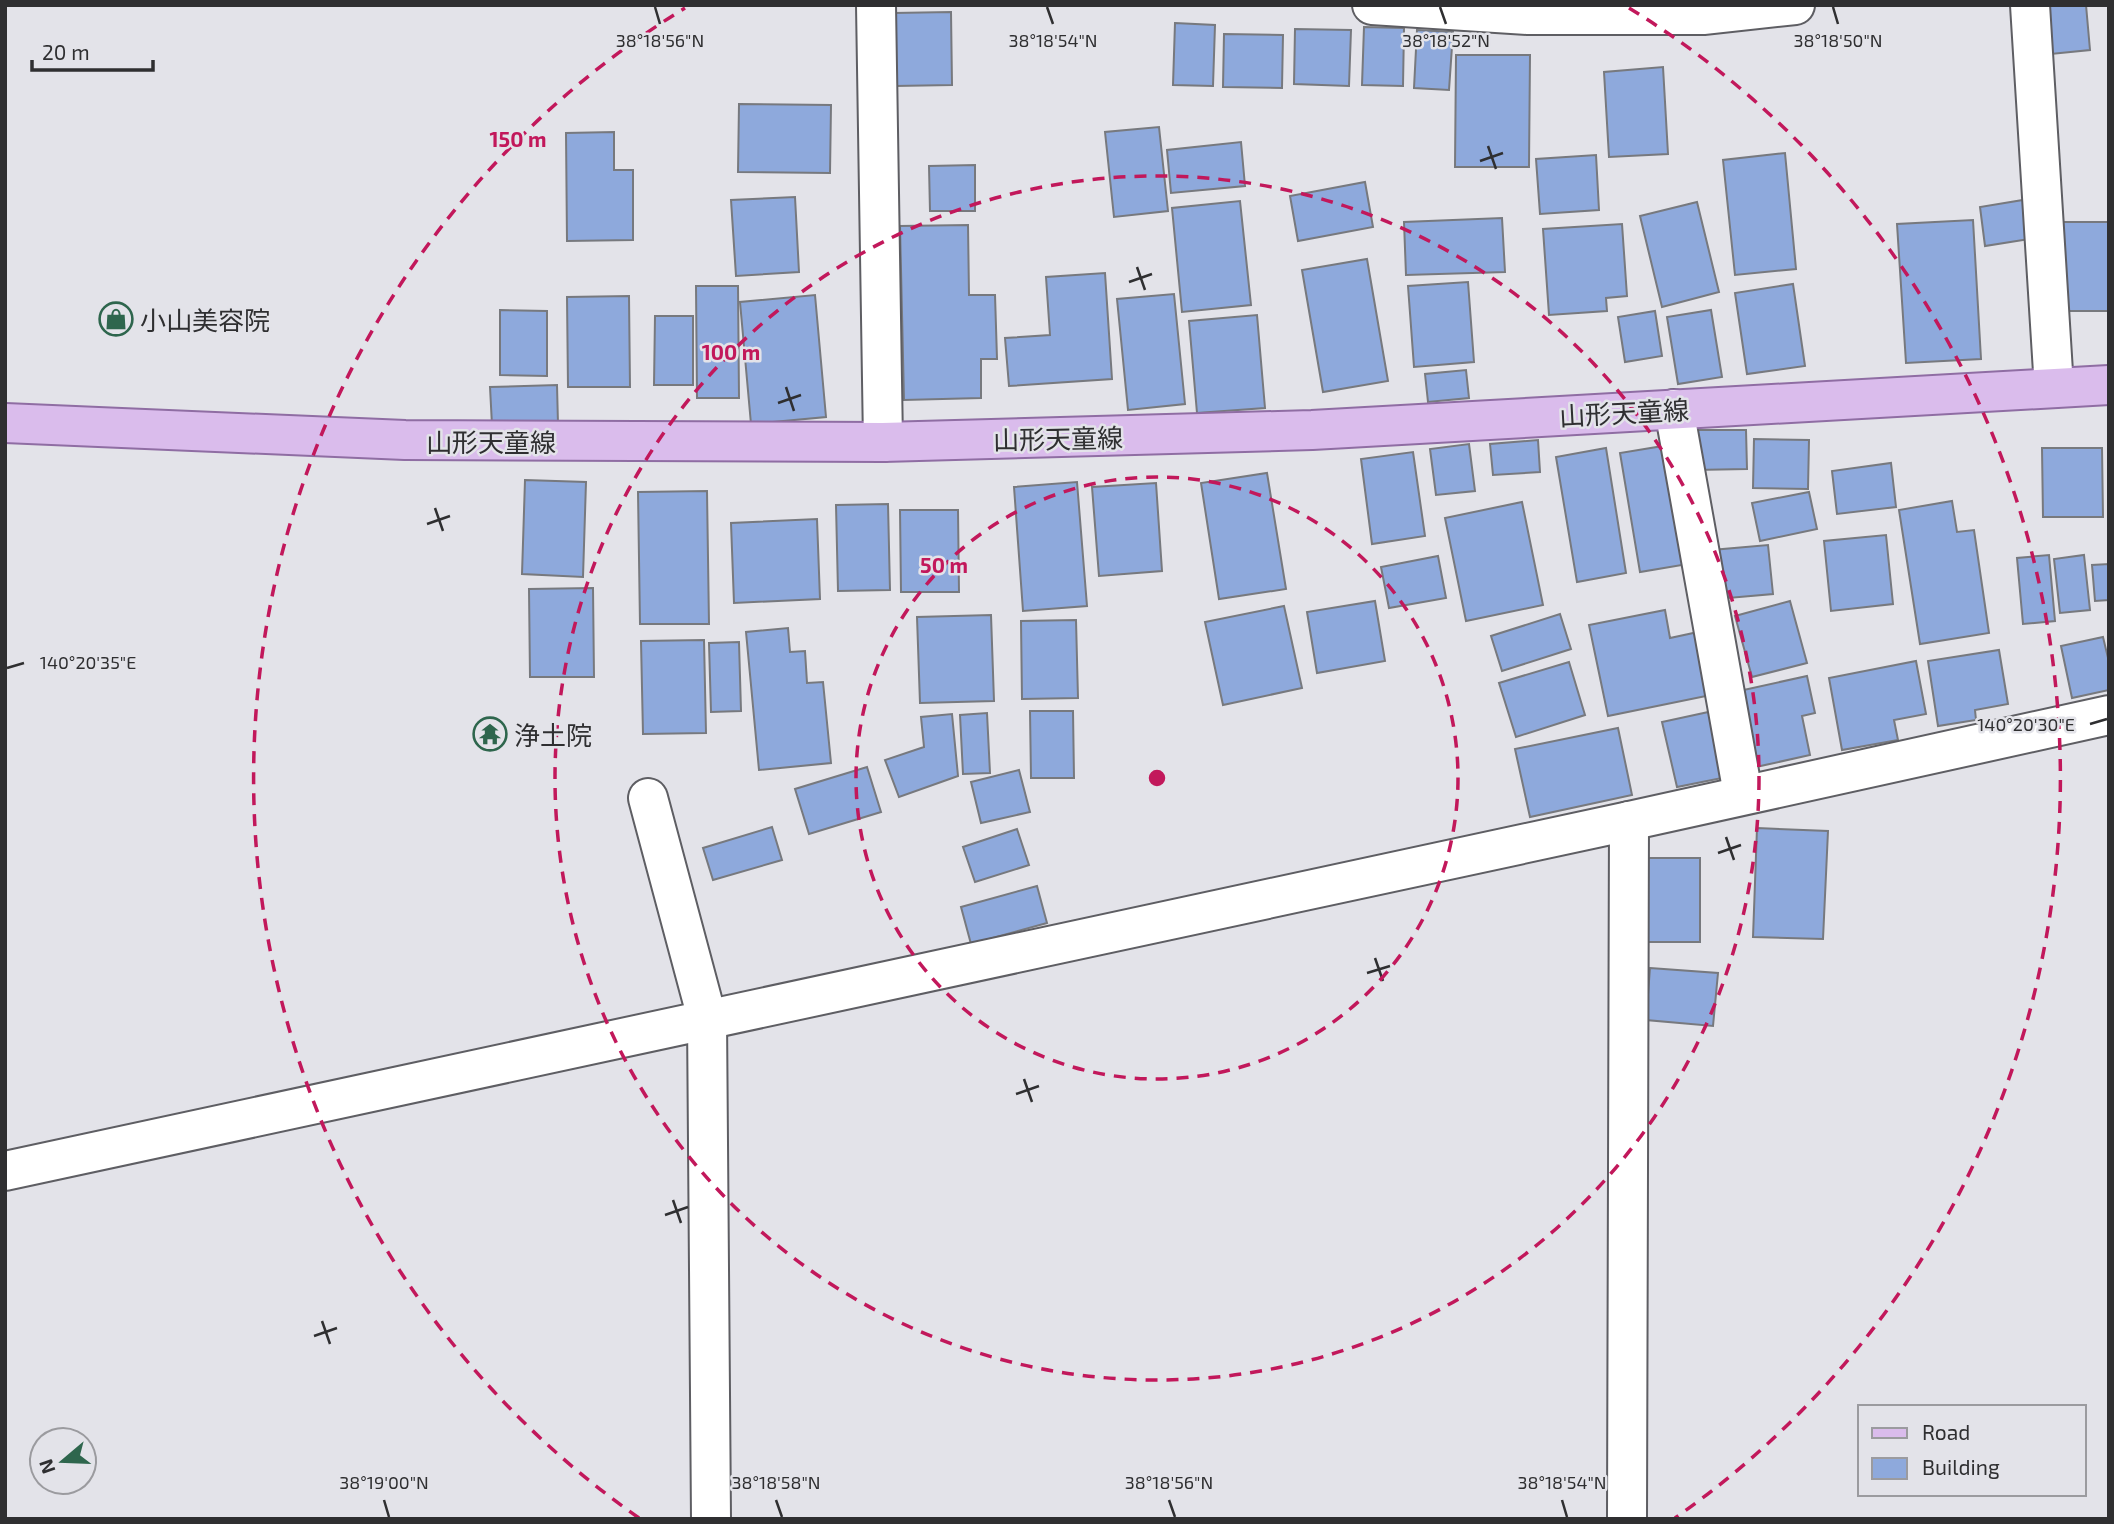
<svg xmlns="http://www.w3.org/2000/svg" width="2114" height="1524" viewBox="0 0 2114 1524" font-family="'Exo 2','Noto Sans JP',sans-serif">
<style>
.building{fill:#8ea9dc;stroke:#77797e;stroke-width:2}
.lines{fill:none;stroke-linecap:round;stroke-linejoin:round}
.minor-casing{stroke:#5e5e63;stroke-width:42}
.major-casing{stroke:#8f6da3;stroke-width:42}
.minor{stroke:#fff;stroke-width:38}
.major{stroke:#dabcec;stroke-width:38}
.ticks{fill:none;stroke:#2f2f31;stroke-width:2.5}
.ring{fill:none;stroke:#c2185b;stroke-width:3.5;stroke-dasharray:12 9}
.labels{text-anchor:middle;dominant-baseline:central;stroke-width:5;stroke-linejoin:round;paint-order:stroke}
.poi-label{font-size:26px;fill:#2f2f31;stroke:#e3e3e9;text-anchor:start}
.street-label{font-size:26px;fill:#2f2f31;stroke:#e3e3e9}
.ticks-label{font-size:18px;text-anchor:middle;fill:#2f2f31;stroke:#e3e3e9;stroke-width:5;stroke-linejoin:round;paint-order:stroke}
.centre{fill:#c2185b;stroke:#e3e3e9;stroke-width:3.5}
.ring-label{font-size:21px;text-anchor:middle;font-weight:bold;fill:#c2185b;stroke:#e3e3e9;stroke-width:5;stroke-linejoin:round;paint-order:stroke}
</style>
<rect width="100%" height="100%" fill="#e3e3e9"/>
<g class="building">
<path d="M2036,5H2086L2090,50L2041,55Z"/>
<path d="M951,12L952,85L895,86L894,13Z"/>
<path d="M1175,23L1215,25L1213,86L1173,85Z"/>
<path d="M1364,27L1404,28L1403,86L1362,85Z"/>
<path d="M1295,29L1351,30L1349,86L1294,84Z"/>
<path d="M1417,30L1453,32L1449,90L1414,88Z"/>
<path d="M1224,34L1283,35L1282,88L1223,87Z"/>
<path d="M1456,55H1530L1529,167H1455Z"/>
<path d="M1663,67L1668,154L1609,157L1604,72Z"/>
<path d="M739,104L831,105L830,173L738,172Z"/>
<path d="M1159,127L1168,211L1114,217L1105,132Z"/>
<path d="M614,132V170H633V240L567,241L566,133Z"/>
<path d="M1241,142L1245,186L1171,193L1167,150Z"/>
<path d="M1785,153L1796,269L1735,275L1723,160Z"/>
<path d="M1596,155L1599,210L1540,214L1536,159Z"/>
<path d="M975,165V211H930L929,166Z"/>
<path d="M1365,182L1373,227L1298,241L1290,196Z"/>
<path d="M795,197L799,272L736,276L731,200Z"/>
<path d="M2029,199L2035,238L1985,246L1980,207Z"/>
<path d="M1240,201L1251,305L1182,312L1172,208Z"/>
<path d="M1697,202L1719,292L1662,307L1640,216Z"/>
<path d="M1502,218L1505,272L1406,275L1404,222Z"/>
<path d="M1973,220L1981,359L1906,363L1897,224Z"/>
<rect x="2060" y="222" width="49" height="89"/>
<path d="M1622,224L1627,296L1606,298L1607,311L1549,315L1543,229Z"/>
<path d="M968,225L969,295H995L997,359H981V398L904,400L900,226Z"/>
<path d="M1367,259L1388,381L1323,392L1302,270Z"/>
<path d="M1105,273L1112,379L1009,386L1005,338L1050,335L1046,277Z"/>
<path d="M1468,282L1474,362L1414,367L1408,286Z"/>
<path d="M1793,284L1805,366L1747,374L1735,293Z"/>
<path d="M696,286H738L739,398H697Z"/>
<path d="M1174,294L1185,404L1128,410L1117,299Z"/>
<path d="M815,295L826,417L751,424L740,302Z"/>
<path d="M629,296L630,387H568L567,297Z"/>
<path d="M500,310L547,311V376L500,375Z"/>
<path d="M1711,310L1722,377L1678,384L1667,317Z"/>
<path d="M1655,311L1662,356L1625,362L1618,317Z"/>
<path d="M1257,315L1265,408L1197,413L1189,321Z"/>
<path d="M655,316H693V385H654Z"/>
<path d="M1466,370L1469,398L1428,402L1425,374Z"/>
<path d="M557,385L558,424L492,425L490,387Z"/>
<path d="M1694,430H1746L1747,469L1694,470Z"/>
<path d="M1754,439L1809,440L1808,489L1753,488Z"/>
<path d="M1538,440L1540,472L1493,475L1490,444Z"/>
<path d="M1469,444L1475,491L1436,495L1430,449Z"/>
<path d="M1669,445L1688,564L1640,572L1620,453Z"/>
<path d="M1606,448L1626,573L1577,582L1556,457Z"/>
<path d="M2042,448H2102L2103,517H2043Z"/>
<path d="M1413,452L1425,536L1372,544L1361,459Z"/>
<path d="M1891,463L1896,507L1837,514L1832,471Z"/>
<path d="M1267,473L1286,589L1219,599L1201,483Z"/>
<path d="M525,480L586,482L583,577L522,574Z"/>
<path d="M1077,482L1087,606L1023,611L1014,487Z"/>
<path d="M1156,483L1162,571L1099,576L1092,487Z"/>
<path d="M707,491L709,624H640L638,492Z"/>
<path d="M1809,492L1817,529L1760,541L1752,503Z"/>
<path d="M1952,501L1957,532L1974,530L1989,633L1920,644L1899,510Z"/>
<path d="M1522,502L1543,605L1466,621L1445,518Z"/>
<path d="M888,504L890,590L838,591L836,505Z"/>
<path d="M900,510H958L959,592H901Z"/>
<path d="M817,519L820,599L734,603L731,523Z"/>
<path d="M1886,535L1893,604L1831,611L1824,541Z"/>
<path d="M1768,545L1773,594L1717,599L1712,550Z"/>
<path d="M2049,555L2055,621L2023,624L2017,558Z"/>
<path d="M2084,555L2090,610L2060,613L2054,559Z"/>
<path d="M1438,556L1446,598L1389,608L1381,567Z"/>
<path d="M2109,564V600L2095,601L2092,565Z"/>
<path d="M593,588L594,677H530L529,589Z"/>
<path d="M1375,601L1385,661L1317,673L1307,612Z"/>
<path d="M1790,601L1807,663L1752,677L1735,616Z"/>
<path d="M1284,606L1302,688L1223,705L1205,622Z"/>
<path d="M1665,610L1670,638L1698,632L1711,695L1608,716L1589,625Z"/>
<path d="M1560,614L1571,649L1502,671L1491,636Z"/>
<path d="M991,615L994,701L920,703L917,617Z"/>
<path d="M1076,620L1078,698L1022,699L1021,621Z"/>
<path d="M788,628L790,652L805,651L807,683L823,682L831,763L759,770L746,632Z"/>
<path d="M2103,637L2109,662V690L2072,698L2061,646Z"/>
<path d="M704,640L706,733L643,734L641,641Z"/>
<path d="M739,642L741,711L711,712L709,643Z"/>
<path d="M1999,650L2008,704L1975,710L1976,720L1938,726L1928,661Z"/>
<path d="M1916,661L1926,714L1894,720L1898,740L1842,750L1829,678Z"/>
<path d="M1569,662L1585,715L1516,737L1499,683Z"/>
<path d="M1807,676L1815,713L1802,716L1810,755L1756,767L1739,691Z"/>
<path d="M1030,711H1073L1074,778H1031Z"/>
<path d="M1713,711L1727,777L1677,787L1662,722Z"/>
<path d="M987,713L990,773L963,774L960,715Z"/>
<path d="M952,714L958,776L899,797L885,760L924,747L921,717Z"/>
<path d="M1618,728L1632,795L1530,817L1515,749Z"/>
<path d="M867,767L881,812L809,834L795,789Z"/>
<path d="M1019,770L1030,812L981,823L971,782Z"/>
<path d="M772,827L782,860L713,880L703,848Z"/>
<path d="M1757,828L1828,831L1823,939L1753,937Z"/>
<path d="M1017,829L1029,865L975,882L963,847Z"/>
<path d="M1643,858H1700V942H1642Z"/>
<path d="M1037,886L1047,923L971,944L961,907Z"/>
<path d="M1650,968L1718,973L1713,1026L1646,1020Z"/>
</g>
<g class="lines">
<defs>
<g id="minor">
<path d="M876,5L883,442"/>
<path d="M1372,5L1528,15H1703L1795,5"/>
<path d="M2030,5L2054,388"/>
<path d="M1674,409L1743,794"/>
<path d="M648,798L707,1018L711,1519"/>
<path d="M5,1171L1629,821L2109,715"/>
<path d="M1627,1519L1629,821"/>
</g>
<path id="major" d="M5,423L405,440L883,442L1312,430L2109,385"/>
</defs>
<use href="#minor" class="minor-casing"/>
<use href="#major" class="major-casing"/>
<use href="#minor" class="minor"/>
<use href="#major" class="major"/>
</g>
<path class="ticks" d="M655,7L660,24M1047,7L1053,24M1440,7L1446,24M1833,7L1838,24M1488,146L1496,169M1480,161L1503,153M1137,267L1145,290M1129,282L1152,274M786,387L794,411M778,403L801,395M435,508L443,531M427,524L450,516M7,668L24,663M2090,724L2107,719M1726,837L1734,860M1718,853L1741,845M1375,958L1383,981M1367,973L1390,966M1024,1079L1032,1102M1016,1094L1039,1086M673,1200L681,1223M665,1215L688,1207M322,1321L330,1344M314,1336L337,1328M384,1500L389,1517M776,1500L782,1517M1169,1500L1175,1517M1562,1500L1567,1517"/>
<g class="ring">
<circle cx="1157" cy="778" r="301"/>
<circle cx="1157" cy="778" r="602"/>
<path d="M639 1518A903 903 0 0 1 685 8M1629 8A903 903 0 0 1 1675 1518"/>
</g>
<defs>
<symbol id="shop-ring" viewBox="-11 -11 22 22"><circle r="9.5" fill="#e3e3e9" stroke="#2e664d" stroke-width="1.5"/><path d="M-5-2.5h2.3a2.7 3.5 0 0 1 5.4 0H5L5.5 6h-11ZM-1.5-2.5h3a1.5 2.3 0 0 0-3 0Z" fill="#2e664d"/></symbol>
<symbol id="temple-ring" viewBox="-11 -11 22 22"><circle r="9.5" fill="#e3e3e9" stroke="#2e664d" stroke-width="1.5"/><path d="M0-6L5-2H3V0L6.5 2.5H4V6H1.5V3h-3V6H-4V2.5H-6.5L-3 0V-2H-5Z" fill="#2e664d"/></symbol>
</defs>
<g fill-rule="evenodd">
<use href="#shop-ring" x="97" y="300" width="38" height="38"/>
<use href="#temple-ring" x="471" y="715" width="38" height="38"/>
</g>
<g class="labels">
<g class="poi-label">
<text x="140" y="319">小山美容院</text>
<text x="514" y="734">浄土院</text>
</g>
<g class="street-label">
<text transform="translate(1624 412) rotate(-3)">山形天童線</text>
<text transform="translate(1058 438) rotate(-1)">山形天童線</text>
<text x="491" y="441">山形天童線</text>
</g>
</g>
<g class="ticks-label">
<text x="1838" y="47">38°18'50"N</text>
<text x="660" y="47">38°18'56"N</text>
<text x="1053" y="47">38°18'54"N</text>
<text x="1446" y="47">38°18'52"N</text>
<text x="88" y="669">140°20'35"E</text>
<text x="2026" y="731">140°20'30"E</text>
<text x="384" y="1489">38°19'00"N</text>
<text x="776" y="1489">38°18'58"N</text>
<text x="1169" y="1489">38°18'56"N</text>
<text x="1562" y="1489">38°18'54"N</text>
</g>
<circle cx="1157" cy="778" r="10" class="centre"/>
<g class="ring-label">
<text x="518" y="147">150 m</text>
<text x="731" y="360">100 m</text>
<text x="944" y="573">50 m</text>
</g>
<rect width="2114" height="1524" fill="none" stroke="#2f2f31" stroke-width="14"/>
<rect x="1858" y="1405" width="228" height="91" fill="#e3e3e9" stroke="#9b9b9f" stroke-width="2"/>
<rect x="1872" y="1428" width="35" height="10" fill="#dabcec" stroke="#9b9b9f" stroke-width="2"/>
<text x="1922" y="1440" font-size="21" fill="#2f2f31">Road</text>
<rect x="1872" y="1458" width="35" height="21" fill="#8ea9dc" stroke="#9b9b9f" stroke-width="2"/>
<text x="1922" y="1475" font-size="21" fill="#2f2f31">Building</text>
<g transform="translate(63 1461) rotate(251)"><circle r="33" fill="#e3e3e9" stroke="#9b9b9f" stroke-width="2"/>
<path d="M0-5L12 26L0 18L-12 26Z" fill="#2e664d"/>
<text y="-10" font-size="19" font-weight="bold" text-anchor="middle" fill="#2f2f31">N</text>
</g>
<path d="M32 60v10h121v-10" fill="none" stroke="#2f2f31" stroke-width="3.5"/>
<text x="42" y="60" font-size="21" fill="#2f2f31" stroke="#e3e3e9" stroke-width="5" paint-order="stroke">20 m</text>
</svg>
